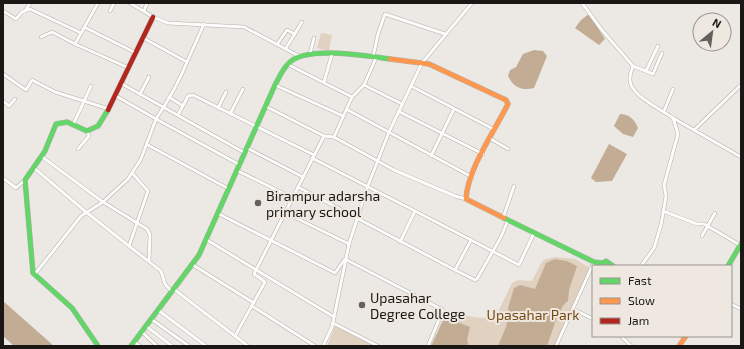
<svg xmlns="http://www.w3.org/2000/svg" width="744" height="349" viewBox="0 0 744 349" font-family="'Exo 2',sans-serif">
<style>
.green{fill:#e1d1c1}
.water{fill:#c3ac94}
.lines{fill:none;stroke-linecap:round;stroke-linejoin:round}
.street-casing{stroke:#b2afac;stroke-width:4}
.fast-casing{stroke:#b2afac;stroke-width:5.5}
.slow-casing{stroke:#b2afac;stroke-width:5.5}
.jam-casing{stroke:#b2afac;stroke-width:5.5}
.street{stroke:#fcfcfb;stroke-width:3}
.fast{stroke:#63d668;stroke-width:4.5}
.slow{stroke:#ff974d;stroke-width:4.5}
.jam{stroke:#b3261e;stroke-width:4.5}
.poi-dot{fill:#64605d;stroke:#efe8e0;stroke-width:1.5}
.labels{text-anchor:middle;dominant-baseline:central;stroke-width:4;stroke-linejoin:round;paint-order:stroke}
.poi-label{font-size:14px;fill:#1a1715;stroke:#efe8e0;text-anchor:start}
.park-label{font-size:14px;fill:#754a12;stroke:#efe8e0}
</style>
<rect width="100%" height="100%" fill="#ece8e4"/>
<g class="green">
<path d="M321,33L332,35L329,51L317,48Z"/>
<path d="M555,257L575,259L590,268L554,346H431L442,320L448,313L474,317L484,318L489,316L498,312L512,283L518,280L532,281L543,260Z"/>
<path d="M335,326L373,345V346H327Z"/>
</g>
<g class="water">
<path d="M589,14L605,39L599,45L575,28L581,20Z"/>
<path d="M534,50L543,51L547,56L534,88C522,91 514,88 508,76L510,70L516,67L523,54Z"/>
<path d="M620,114C629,114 635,120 638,128L633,137L623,134L614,126Z"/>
<path d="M609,144L627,154L612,181L596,182L591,178Z"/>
<path d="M555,259L567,261L577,266L569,290L568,301C558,307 552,334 547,346H498L506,327L509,313L508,308L514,288L520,285L535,289L546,263Z"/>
<path d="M3,301L54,346H14L3,336Z"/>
<path d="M447,318L470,327L467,340L469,346H431L443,321Z"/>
</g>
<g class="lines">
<defs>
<g id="street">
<path d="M98,3L75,44L129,68"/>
<path d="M130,3L153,17L168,23L244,27L299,56"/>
<path d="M472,3L422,63L411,86L495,130"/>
<path d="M582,3L601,29L633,66C632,69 630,74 630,78C628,95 661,109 673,118L678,134L664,185L666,196L661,225L654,248L641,266"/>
<path d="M3,11L16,19L22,12L30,9L81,33"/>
<path d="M25,11L30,3"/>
<path d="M110,11L114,3"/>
<path d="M144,11L147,3"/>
<path d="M84,27L136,53"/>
<path d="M41,37L52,32L75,44"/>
<path d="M278,43L287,30L295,34"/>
<path d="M286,48L302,22"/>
<path d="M310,54L314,38"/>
<path d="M373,57L378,34L385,14L445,34"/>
<path d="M187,62L204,24"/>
<path d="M287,64L352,97"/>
<path d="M633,66L653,74L662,53"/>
<path d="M646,71L658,46"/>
<path d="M3,74L26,90L32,80L55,92L109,109"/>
<path d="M324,82L332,54"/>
<path d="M122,84L245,153"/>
<path d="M275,85L343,116"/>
<path d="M364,85L402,104"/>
<path d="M140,94L149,77"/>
<path d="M116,96L156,119C168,101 179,82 187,62L143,38"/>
<path d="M169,97L183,106"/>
<path d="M3,101L9,106L15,99"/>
<path d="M265,106L324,136"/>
<path d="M218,108L226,92"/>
<path d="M346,109L472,177"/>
<path d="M398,111L483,154"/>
<path d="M664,111L673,89"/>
<path d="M230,114L243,89"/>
<path d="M178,115L188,96L193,95L314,155"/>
<path d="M673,118L741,157"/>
<path d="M73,125L91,86"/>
<path d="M694,130L741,85"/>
<path d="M334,137L394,170L455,196L466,199"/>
<path d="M491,139L508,149"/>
<path d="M146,144L229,189"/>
<path d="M247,148L303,177"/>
<path d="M78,149L89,136L87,131"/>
<path d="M41,156L103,202L147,229L150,235L149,261"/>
<path d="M431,156L454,109"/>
<path d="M312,158L415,211L400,242"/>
<path d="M33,167L86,212L129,246"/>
<path d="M238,171L293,198"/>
<path d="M132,173L148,191L129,246L161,271L165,284L172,292"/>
<path d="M3,178L16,188L25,180"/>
<path d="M298,187L455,270L471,240L415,211"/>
<path d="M663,211L697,224H704L740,245"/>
<path d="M286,213L349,244"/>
<path d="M219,214L335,273L345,259L443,310L428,346"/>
<path d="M503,218L514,186"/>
<path d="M702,236L715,213"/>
<path d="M207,240L334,317"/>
<path d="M471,240L519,265L534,233"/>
<path d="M193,265L254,303"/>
<path d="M455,270L475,280L477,279L501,237L508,220"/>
<path d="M35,274L81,216L103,202L128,179L141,159L156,119L240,165"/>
<path d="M175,290L248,346"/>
<path d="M731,304L741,309"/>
<path d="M252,306L315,346"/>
<path d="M573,309L593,319"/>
<path d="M158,310L206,346"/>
<path d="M151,319L189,346"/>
<path d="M333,323L378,346"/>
<path d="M146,326L172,346"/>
<path d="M142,332L157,346"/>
<path d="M235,336L265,282L254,274L324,136L334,137L352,97L364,85L376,58"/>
<path d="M621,336L631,346"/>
<path d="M134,342L140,346"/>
<path d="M323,346L332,327L349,244L367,188L389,132L411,86"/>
<path d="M556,346L594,262"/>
</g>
<g id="fast">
<path d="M504,218L594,262L603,263L606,261L613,266"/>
<path d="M728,266L741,244"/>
<path d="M98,346L72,308L33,273L25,180L45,151L56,124L67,122L87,131L98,126L108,110"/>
<path d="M131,346L199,255L275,85C279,78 282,70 288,64C304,45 366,56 390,59"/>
</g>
<g id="slow">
<path d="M390,59L429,64L506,100L508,104C494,132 468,168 466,199L504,218"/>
<path d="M679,346L686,336"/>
</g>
<path id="jam" d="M108,110L153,17"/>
</defs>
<use href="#street" class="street-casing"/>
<use href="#fast" class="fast-casing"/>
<use href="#slow" class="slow-casing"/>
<use href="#jam" class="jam-casing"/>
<use href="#street" class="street"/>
<use href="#fast" class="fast"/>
<use href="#slow" class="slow"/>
<use href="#jam" class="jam"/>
</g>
<g class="poi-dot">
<circle cx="258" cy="203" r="4"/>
<circle cx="362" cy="305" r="4"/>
</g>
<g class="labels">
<g class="poi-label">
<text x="266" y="195">Birampur adarsha<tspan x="266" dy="16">primary school</tspan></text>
<text x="370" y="297">Upasahar<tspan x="370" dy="16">Degree College</tspan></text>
</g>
<g class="park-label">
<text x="533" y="314">Upasahar Park</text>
</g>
</g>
<rect width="744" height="349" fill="none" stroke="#1a1715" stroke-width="8"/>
<rect x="592" y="265" width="140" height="72" fill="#efe8e0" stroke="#9a948f"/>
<rect x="600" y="278" width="20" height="6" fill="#63d668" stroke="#9a948f"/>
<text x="628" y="285" font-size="12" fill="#1a1715">Fast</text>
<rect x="600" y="298" width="20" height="6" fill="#ff974d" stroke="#9a948f"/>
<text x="628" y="305" font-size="12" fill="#1a1715">Slow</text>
<rect x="600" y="318" width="20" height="6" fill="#b3261e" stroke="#9a948f"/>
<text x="628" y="325" font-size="12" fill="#1a1715">Jam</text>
<g transform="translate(712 32) rotate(29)"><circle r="19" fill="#efe8e0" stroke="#9a948f"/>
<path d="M0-3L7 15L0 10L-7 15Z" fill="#64605d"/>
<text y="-6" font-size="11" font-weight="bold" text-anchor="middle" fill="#1a1715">N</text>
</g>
</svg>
